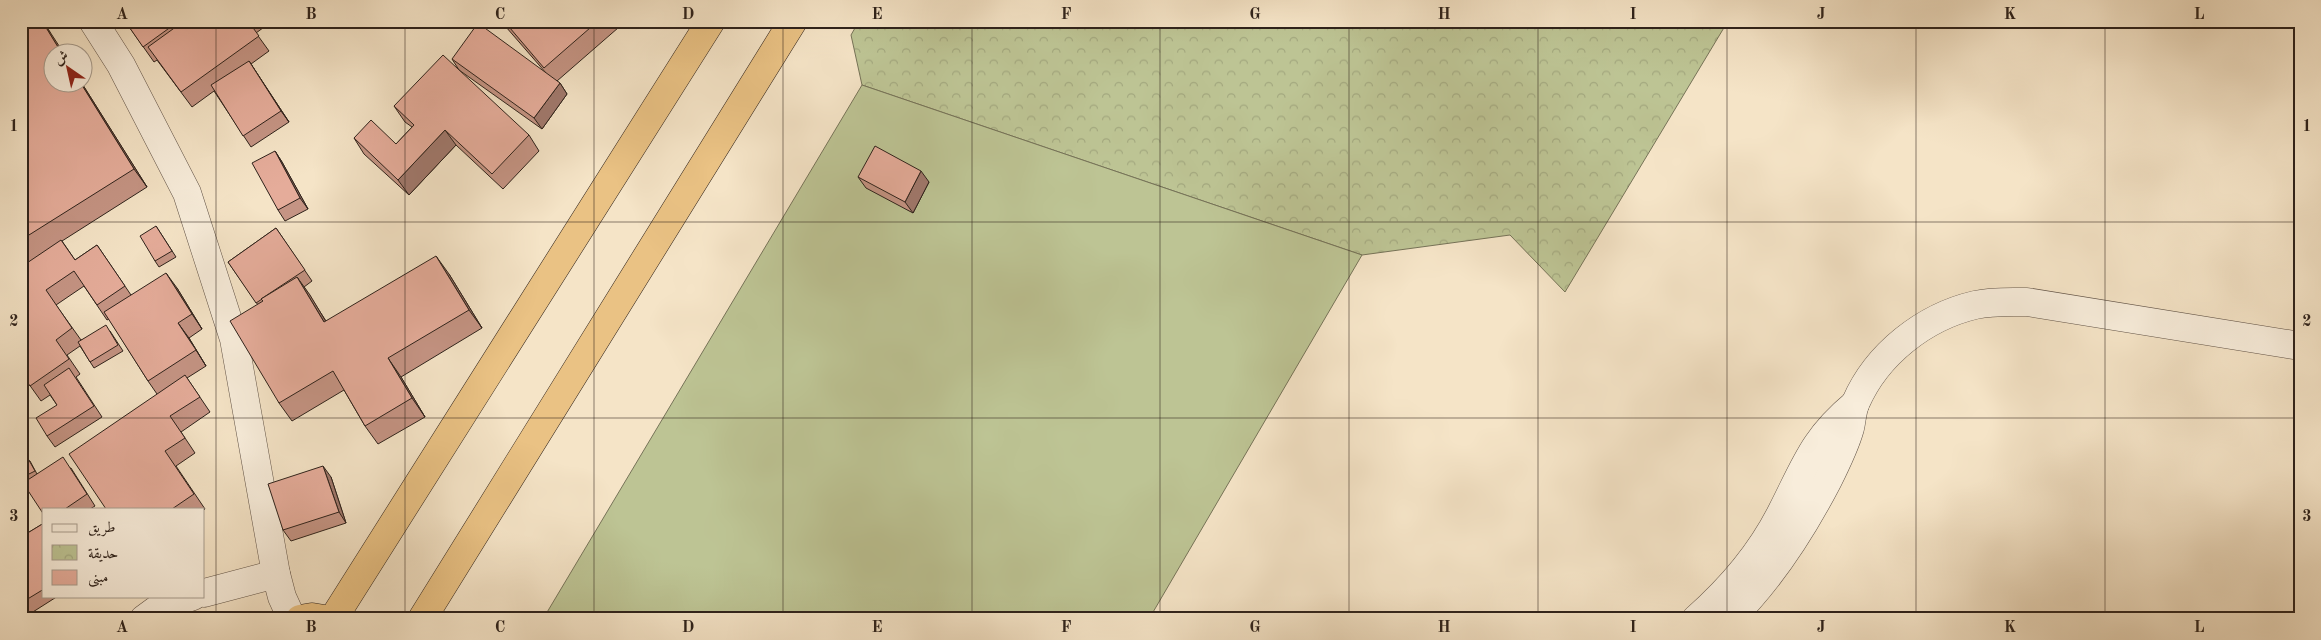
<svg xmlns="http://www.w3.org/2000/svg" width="2321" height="640" viewBox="0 0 2321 640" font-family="'Old Standard TT',Amiri,serif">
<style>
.park{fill:url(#park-crowns);stroke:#767358}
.pitch{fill:#bdc494;stroke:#767358}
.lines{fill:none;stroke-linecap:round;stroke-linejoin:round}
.minor-casing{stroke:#605246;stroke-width:29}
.tertiary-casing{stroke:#605246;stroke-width:29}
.trunk-casing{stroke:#2e221b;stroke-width:29}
.minor{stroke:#f8eddb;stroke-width:28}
.tertiary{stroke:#f8eddb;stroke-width:28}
.trunk{stroke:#eac284;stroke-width:28}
.wall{fill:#c59484;stroke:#2e221b}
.shaded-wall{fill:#a0786c;stroke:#2e221b}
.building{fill:#e5ac9a;stroke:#2e221b}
.grid{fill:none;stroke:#2e221b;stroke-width:1;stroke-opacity:0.55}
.neatline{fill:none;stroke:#2e221b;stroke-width:2}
.grid-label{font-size:16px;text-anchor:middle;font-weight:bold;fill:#2e221b}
</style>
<defs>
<pattern id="park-crowns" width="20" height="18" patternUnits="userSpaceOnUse" patternTransform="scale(1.25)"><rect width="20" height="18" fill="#bdc494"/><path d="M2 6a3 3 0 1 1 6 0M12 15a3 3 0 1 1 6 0" fill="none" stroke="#a3a87f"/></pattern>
</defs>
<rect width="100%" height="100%" fill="#f5e4c7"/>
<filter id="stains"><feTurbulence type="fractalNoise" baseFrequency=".004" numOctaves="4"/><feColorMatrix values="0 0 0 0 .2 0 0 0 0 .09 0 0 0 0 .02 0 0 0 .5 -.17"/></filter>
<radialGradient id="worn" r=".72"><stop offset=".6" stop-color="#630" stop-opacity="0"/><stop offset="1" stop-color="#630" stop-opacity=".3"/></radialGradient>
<path class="park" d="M859,21H1728L1565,292L1510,235L1362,255L862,85L851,35Z"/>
<path class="pitch" d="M862,85L1362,255L1149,619H543Z"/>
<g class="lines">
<defs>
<g id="minor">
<path d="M204,593L276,574"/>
<path d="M144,619L159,608L193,596"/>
<path d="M1696,619C1730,589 1762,551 1782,511C1806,464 1813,439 1855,404"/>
<path d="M1730,619C1770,580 1802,530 1828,480C1836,464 1845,446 1850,428C1852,420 1852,410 1856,402C1877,354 1924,317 1975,305C1992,301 2010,302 2027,302L2300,346"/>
</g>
<path id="tertiary" d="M93,21L121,65L187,193L234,339L276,574L282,597L292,619"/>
<g id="trunk">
<path d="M300,619L312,617L324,619"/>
<path d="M333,619L711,21"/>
<path d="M422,619L793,21"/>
</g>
</defs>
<use href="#minor" class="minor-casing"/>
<use href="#tertiary" class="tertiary-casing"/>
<use href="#trunk" class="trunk-casing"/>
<use href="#minor" class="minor"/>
<use href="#tertiary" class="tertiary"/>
<use href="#trunk" class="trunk"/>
</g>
<g class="wall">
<path d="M25,21H42L50,32L52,82H81L147,187L62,241L75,260L97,245L131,295L177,288L202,329L189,338L206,366L187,378L210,412L181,432L195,453L176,466L205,509L204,510V509H106L157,394L148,381L109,319L107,320L84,286L56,305L81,340L110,331L123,351L94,368L80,346L67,355L80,374L76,377L102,417L55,447L47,436L57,405L50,395L41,401L21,373V24Z"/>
<path d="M125,21H271V22L256,33L269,51L251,64L289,122L251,147L214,91L192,107L157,60L154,62Z"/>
<path d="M502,21H626L557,81L560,83L567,94L542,129L459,70L452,59L546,73L506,27Z"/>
<path d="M394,106L529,135L539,151L503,189L456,145L409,195L364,154L354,138L396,144L412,127L405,122Z"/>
<path d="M275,151L282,162L308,209L285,221L278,210Z"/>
<path d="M858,177L929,182L913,213L866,188Z"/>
<path d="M156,226L176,257L159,267L155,261Z"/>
<path d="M276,228L312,281L304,287L326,321L449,274L482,328L401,377L425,417L378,444L365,426L344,390L292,421L279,403L258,305L228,262Z"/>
<path d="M21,458L30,461L37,474L71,468L95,506L90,509H44L24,485L21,486Z"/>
<path d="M331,477L346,523L291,541L283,530Z"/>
<path d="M44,523V596H58L25,617L21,611V537Z"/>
</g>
<g class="shaded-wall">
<path d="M42,21L50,32L63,52H61Z"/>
<path d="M249,61L256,72L289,122L281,111Z"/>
<path d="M80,82H81L147,187L134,169Z"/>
<path d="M560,83L567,94L542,129L534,118Z"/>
<path d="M445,130L456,145L409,195L398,180Z"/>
<path d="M275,151L282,162L308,209L300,198Z"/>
<path d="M921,171L929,182L913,213L905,202Z"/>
<path d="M436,256L449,274L482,328L469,310Z"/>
<path d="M166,273L177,288L202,329L192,314Z"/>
<path d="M297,277L310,295L337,340L324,322Z"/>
<path d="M178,323L189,338L206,366L196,350Z"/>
<path d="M388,358L401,377L425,417L412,398Z"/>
<path d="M323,466L331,477L346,523L339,512Z"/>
</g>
<g class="building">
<path d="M25,21H42L61,52H52V82H80L134,169L21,240V24Z"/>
<path d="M125,21H179L143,47Z"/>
<path d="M184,21H248L259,36L181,92L148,47Z"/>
<path d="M504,21H598L544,68Z"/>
<path d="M478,23L560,83L534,118L452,59Z"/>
<path d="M443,55L529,135L492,174L445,130L398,180L354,138L371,120L396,144L414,125L394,106Z"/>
<path d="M249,61L281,111L243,136L211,85Z"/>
<path d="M875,146L921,171L905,202L858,177Z"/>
<path d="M275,151L300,198L278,210L252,163Z"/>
<path d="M156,226L172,251L155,261L140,236Z"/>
<path d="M276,228L305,270L261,299H262L256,303L228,262Z"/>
<path d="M61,240L75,260L97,245L125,286L97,305L74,271L46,290L72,328L56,340L69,359L30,386L21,373V267Z"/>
<path d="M436,256L469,310L388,358L412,398L365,426L333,371L279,403L230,321L263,301L261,299L297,277L324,322Z"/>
<path d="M166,273L192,314L178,323L196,350L148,381L104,312Z"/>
<path d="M106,325L118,345L90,362L78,342Z"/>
<path d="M69,368L94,406L47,436L36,418L57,405L44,385Z"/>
<path d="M185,375L200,397L170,416L185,438L165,451L194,494L172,509H106L69,454Z"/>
<path d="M26,455L35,471L21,478V458Z"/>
<path d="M63,457L87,494L65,509H44V515L23,483Z"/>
<path d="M323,466L339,512L283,530L268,484Z"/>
<path d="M44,523V589L21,603V537Z"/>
</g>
<path class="grid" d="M216,21V619M405,21V619M594,21V619M783,21V619M972,21V619M1160,21V619M1349,21V619M1538,21V619M1727,21V619M1916,21V619M2105,21V619M21,222H2300M21,418H2300"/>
<rect width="2321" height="640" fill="none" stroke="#f5e4c7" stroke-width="55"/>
<rect x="42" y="508" width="162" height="90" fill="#f8eddb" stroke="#a79c8e"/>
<rect x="52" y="524" width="25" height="8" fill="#f8eddb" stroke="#a79c8e"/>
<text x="88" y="532" font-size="15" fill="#2e221b">طريق</text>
<rect x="52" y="545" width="25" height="15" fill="url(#park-crowns)" stroke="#a79c8e"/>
<text x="88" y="558" font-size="15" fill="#2e221b">حديقة</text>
<rect x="52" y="570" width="25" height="15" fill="#e5ac9a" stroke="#a79c8e"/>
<text x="88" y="582" font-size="15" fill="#2e221b">مبنى</text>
<g transform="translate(68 68) rotate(326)"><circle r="24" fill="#f8eddb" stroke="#a79c8e"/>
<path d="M0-4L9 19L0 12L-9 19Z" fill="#8f2418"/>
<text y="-8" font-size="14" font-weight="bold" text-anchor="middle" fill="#2e221b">ش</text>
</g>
<rect x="28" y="28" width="2266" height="584" class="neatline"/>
<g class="grid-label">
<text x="122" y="19">A</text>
<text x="311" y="19">B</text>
<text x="500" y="19">C</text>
<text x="688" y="19">D</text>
<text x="877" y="19">E</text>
<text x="1066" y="19">F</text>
<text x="1255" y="19">G</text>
<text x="1444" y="19">H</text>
<text x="1633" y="19">I</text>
<text x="1821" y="19">J</text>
<text x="2010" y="19">K</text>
<text x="2199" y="19">L</text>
<text x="14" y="131">1</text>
<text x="2307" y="131">1</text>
<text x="14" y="326">2</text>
<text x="2307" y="326">2</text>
<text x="14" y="521">3</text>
<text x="2307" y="521">3</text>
<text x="122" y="632">A</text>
<text x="311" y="632">B</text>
<text x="500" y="632">C</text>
<text x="688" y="632">D</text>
<text x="877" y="632">E</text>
<text x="1066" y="632">F</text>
<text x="1255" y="632">G</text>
<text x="1444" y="632">H</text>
<text x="1633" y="632">I</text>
<text x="1821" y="632">J</text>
<text x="2010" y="632">K</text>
<text x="2199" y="632">L</text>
</g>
<rect width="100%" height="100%" filter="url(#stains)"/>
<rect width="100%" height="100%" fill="url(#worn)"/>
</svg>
